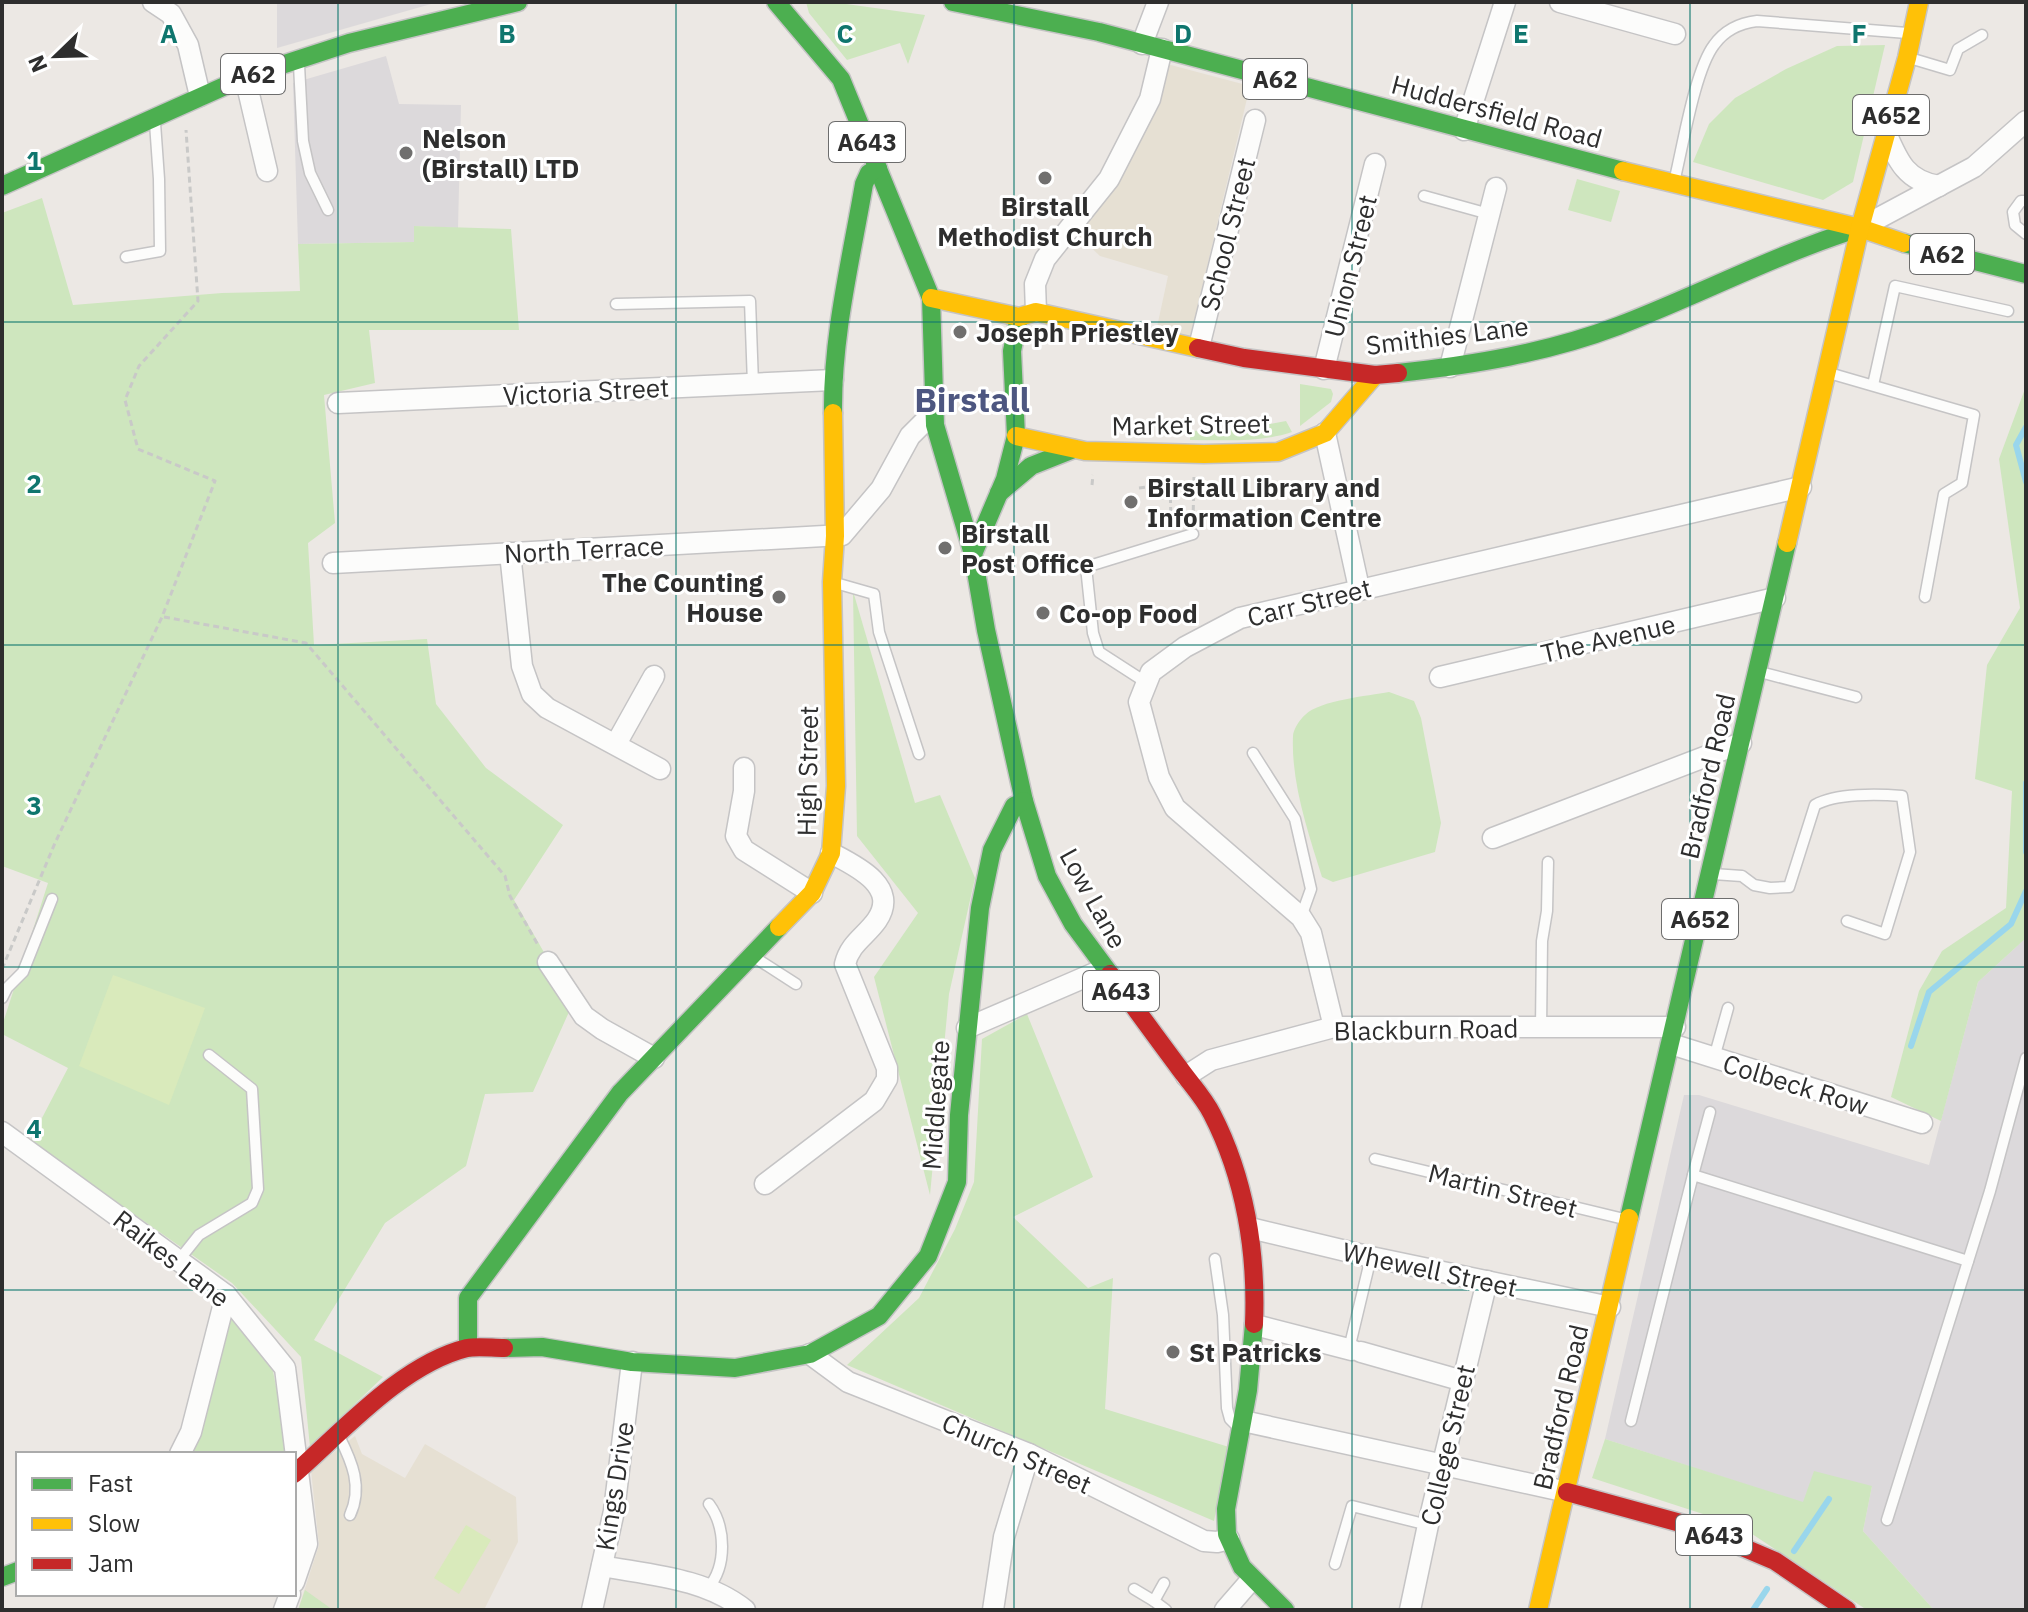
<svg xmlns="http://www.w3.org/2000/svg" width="2028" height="1612" viewBox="0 0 2028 1612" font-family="'IBM Plex Sans',sans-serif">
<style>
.industrial{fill:#dcd9db}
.education{fill:#e6e0d3}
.green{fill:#cee6be}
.pitch{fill:#d9eabb}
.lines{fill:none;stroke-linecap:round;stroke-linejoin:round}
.stream{stroke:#99d6ec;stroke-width:6}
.lane-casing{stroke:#c5c4c5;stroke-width:13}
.street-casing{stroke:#c5c4c5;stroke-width:23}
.fast-casing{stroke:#c5c4c5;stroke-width:21}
.slow-casing{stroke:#c5c4c5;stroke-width:21}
.jam-casing{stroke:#c5c4c5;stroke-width:21}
.path{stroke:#c9c9c8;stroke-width:3;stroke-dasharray:6 4;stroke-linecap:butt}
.lane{stroke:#fcfcfb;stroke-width:10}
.street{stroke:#fcfcfb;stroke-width:20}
.fast{stroke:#4caf50;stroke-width:18}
.slow{stroke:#ffc107;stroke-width:18}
.jam{stroke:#c62828;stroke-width:18}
.grid{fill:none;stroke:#0f766e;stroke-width:2;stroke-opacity:0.55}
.poi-dot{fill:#706f6e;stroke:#fff;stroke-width:3}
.labels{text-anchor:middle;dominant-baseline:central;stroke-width:6;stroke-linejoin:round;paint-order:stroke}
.shield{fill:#fff;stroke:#6d6d6d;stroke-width:2}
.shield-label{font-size:24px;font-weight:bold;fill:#2e2e2e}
.street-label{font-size:26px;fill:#2e2e2e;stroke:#fff}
.poi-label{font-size:26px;font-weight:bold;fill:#2e2e2e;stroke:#fff;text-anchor:start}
.district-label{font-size:34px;font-weight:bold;fill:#4d5680;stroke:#fff}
.grid-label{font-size:26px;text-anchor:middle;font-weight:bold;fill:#0f766e;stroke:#fff;stroke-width:6;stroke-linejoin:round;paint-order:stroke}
</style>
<rect width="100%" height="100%" fill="#ece8e4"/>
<g class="industrial">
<path d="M277,2H438L277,48Z"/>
<path d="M386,56L399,104L461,105L458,228L415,226V242L298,244L293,83Z"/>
<path d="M2026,938V1610H1934L1863,1531L1872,1486L1803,1503L1605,1439L1684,1095H1699L1929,1165L1978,982Z"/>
</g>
<g class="education">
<path d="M1167,64L1250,86L1190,338L1157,327L1168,276L1100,256L1076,233L1118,181L1160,103Z"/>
<path d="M355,1436L362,1454L405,1478L425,1444L516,1497L518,1542L484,1610H298L319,1545L311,1470Z"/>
</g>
<g class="green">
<path d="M806,2H832L925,15L908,64L900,43L847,60L809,13Z"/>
<path d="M1885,45L1853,182L1823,200L1693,162L1709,124L1735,98L1786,69L1837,46Z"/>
<path d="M1577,179L1620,191L1611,222L1568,210Z"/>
<path d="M42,198L73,305L222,293L300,291L298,244L414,242V226L511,229L519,330H369L375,383L324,395L335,523L308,543L314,645L427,639L436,704L486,768L563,825L514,900L573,1003L533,1092L485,1094L466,1166L385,1223L314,1340L383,1377L310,1447L301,1357L232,1283L30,1141L68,1068L2,1034V1026L48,883L2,866V213Z"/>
<path d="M1300,384L1331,389L1333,394L1331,402L1300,426Z"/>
<path d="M2026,386V938L1978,982L1941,1121L1891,1097L1919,991L1942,951L2006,908L2012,791L1975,779L1987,665L2020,608L1999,459Z"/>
<path d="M1286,421L1292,432C1259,443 1224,440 1190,440V431L1242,429Z"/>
<path d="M853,591L915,803L940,795L975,878L949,994L930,1195L874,977L918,913L857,836Z"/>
<path d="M1389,692L1414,701L1421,718L1441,823L1435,852L1333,882L1322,877C1308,832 1291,783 1293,736C1293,730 1300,719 1305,715C1320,700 1368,696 1389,692Z"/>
<path d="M1027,1014L1093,1177L1013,1217L1088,1288L1113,1278L1105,1409L1229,1447L1214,1521L847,1365L919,1298L955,1229L974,1182L982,1039Z"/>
<path d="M231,1319L273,1371L289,1454H190L210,1396Z"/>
<path d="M1605,1439L1803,1502L1814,1471L1872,1486L1863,1531L1934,1610H1867L1740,1526L1592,1478Z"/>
<path d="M305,1590L333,1610H298Z"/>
</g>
<g class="pitch">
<path d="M113,975L205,1008L169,1105L79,1066Z"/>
<path d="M466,1525L491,1540L459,1594L434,1578Z"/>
</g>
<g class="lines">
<g class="stream">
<path d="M2026,427L2016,445L2026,482"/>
<path d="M2026,783V852"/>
<path d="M1911,1046L1929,992L2011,924L2026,891"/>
<path d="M1794,1551L1829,1499"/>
<path d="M1753,1610L1767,1589"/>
</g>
<defs>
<g id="lane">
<path d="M1913,59L1950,70L1958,49L1982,35"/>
<path d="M299,65L303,141L310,173L328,210"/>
<path d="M1675,178C1683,145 1695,70 1714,45C1724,31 1740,23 1757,21L1907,33"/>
<path d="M1424,196L1489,214"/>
<path d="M2026,201H2021L2013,212L2015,225L2026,234"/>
<path d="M126,257L160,251L159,179L155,123"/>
<path d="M616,304L750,301L753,384"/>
<path d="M1829,373L1974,415L1962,483L1944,494L1925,597"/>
<path d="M1873,385L1895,286L2008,311"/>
<path d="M832,582L874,594L879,632L919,754"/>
<path d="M1760,672L1856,697"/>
<path d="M1147,683L1099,652L1093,633L1086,567L1193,534"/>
<path d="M1253,753L1295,819L1311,889L1301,917"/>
<path d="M1713,874L1742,876L1754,885L1770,888L1789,887L1815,805C1836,793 1878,794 1902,796L1910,852L1885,934L1847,921"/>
<path d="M754,957L796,984"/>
<path d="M2,998L7,988L23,972L52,899"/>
<path d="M1541,1029L1542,941L1547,911L1548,862"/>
<path d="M1714,1058L1728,1008"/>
<path d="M1375,1159L1624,1219"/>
<path d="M1693,1175L1710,1112"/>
<path d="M1215,1259L1223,1315L1227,1408L1230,1419L1235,1424"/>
<path d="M179,1260L199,1235L252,1203L258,1189L252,1089L209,1055"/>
<path d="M1349,1349L1371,1257"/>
<path d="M1631,1421L1693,1175L1968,1261"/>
<path d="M339,1436C352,1462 363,1487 350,1515"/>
<path d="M1887,1520L1990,1191L2026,1058"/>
<path d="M1335,1564L1352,1506L1428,1525"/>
<path d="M1164,1583L1154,1601L1166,1610"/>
<path d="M708,1588C727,1566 726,1527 709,1504"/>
<path d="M1134,1589L1154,1601"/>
</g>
<g id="street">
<path d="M153,2L171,14L188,45L200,96"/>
<path d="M1560,2L1675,34"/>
<path d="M1142,44L1158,2"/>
<path d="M245,77L267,171"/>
<path d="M1464,130L1505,2"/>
<path d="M1886,133C1898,161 1906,181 1939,186"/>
<path d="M1860,228L1974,167L2026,121"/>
<path d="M1036,312L1035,284L1045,259L1109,179L1150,99L1162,49"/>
<path d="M1199,347L1255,120"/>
<path d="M1450,367L1496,188"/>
<path d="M1324,369L1375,164"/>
<path d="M338,403L833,380"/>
<path d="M1325,433L1359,588"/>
<path d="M510,553L522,666L532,694L547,708L660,769"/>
<path d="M333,563L842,535L881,489L910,436L934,412"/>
<path d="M1440,677L1775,598"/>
<path d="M616,744L654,676"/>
<path d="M744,768V791L736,836L744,850L812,893"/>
<path d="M1493,838L1741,743"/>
<path d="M548,962L584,1016L602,1029L654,1058"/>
<path d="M1334,1027L1311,933L1301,917L1175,808L1159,777L1139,702L1151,672L1185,647L1240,618L1801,487"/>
<path d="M967,1028L1104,969"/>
<path d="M1671,1044L1922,1123"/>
<path d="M1186,1076L1211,1060L1334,1027H1675"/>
<path d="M2,1132L226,1295L285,1368L307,1544L294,1582"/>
<path d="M765,1184L874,1101L887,1079V1068L845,964C850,943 866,936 877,920C900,886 854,865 831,853"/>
<path d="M1250,1228L1371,1257L1610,1307"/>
<path d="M1255,1325L1352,1350"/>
<path d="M1361,1352L1463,1381"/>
<path d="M810,1354L848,1382L1029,1454L1204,1541L1217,1542L1229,1539"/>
<path d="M1243,1421L1567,1492"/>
<path d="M180,1454L191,1432L226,1295"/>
<path d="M602,1566C650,1575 705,1578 745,1610"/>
<path d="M284,1610L290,1594"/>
<path d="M592,1610L614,1511L632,1362"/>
<path d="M993,1610L1004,1537L1029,1454"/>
<path d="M1225,1610L1252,1579"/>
<path d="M1410,1610L1428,1525L1487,1281"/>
</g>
<g id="fast">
<path d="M776,2L841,79L931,298L935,425L973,554L986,630L1024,801L1047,876L1073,924L1110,974"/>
<path d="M953,2L1099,32L1623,171"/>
<path d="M2,186L245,77L349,43L518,2"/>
<path d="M1904,243L2026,274"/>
<path d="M1398,373C1472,365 1547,353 1618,326C1699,295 1776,254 1860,228"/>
<path d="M833,413C832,336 851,260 864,184L869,173L878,168"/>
<path d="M999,493L1031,466L1074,449"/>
<path d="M973,554L1005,479L1016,436L1012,351L1019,317"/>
<path d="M1629,1218L1787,543"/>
<path d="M1254,1324L1248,1390L1226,1509L1227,1534L1242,1567L1285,1610"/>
<path d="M468,1348V1298L620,1093L779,927"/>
<path d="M504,1348L542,1347L632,1362L735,1368L810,1354L879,1316L928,1256L957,1182L959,1115L980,908L992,850L1014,806L1024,801"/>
<path d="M2,1577L18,1571"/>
</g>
<g id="slow">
<path d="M1623,171L1860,228L1904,243"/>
<path d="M931,298L1019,317L1036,312L1198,348"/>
<path d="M1016,436L1085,451L1204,454L1278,452L1325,433L1375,375"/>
<path d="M1787,543L1860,228L1907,58L1919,2"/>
<path d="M779,927L812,893L831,853L836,786L832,582L835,536L833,413"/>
<path d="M1538,1610L1629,1218"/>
</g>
<g id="jam">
<path d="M1198,348L1244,358L1375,375L1398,373"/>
<path d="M1110,974C1133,1005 1156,1037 1180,1069C1190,1083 1204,1098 1212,1114C1245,1178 1257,1252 1254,1324"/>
<path d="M294,1474C343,1431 402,1364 467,1348C478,1346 492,1348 504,1348"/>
<path d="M1567,1492L1695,1527L1775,1561L1847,1610"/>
</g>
</defs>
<use href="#lane" class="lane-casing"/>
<use href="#street" class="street-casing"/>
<use href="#fast" class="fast-casing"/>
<use href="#slow" class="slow-casing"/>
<use href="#jam" class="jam-casing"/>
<g class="path">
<path d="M1170,477L1171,525"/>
<path d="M1092,485L1093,475"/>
<path d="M1139,488L1155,486L1170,478"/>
<path d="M1193,521L1194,477"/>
<path d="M164,617L306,643L505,876L510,896L538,945"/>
<path d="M2,969L55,843L162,617L215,481L138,449L125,400L139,366L198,301L186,130"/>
</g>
<use href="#lane" class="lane"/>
<use href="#street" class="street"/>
<use href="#fast" class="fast"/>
<use href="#slow" class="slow"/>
<use href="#jam" class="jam"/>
</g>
<path class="grid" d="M338,2V1610M676,2V1610M1014,2V1610M1352,2V1610M1690,2V1610M2,322H2026M2,645H2026M2,967H2026M2,1290H2026"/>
<g class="poi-dot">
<circle cx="406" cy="153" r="8"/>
<circle cx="1045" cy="178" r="8"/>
<circle cx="960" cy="332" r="8"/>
<circle cx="1131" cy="502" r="8"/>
<circle cx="945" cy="548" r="8"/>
<circle cx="779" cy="597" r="8"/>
<circle cx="1043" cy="613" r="8"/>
<circle cx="1173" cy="1352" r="8"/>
</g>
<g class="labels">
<g class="shield">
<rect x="221" y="54" width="64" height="40" rx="6"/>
<rect x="1243" y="59" width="64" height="40" rx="6"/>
<rect x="1853" y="95" width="76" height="40" rx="6"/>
<rect x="829" y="122" width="76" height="40" rx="6"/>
<rect x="1910" y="234" width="64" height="40" rx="6"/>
<rect x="1662" y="899" width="76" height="40" rx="6"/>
<rect x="1083" y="971" width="76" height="40" rx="6"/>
<rect x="1676" y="1515" width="76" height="40" rx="6"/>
</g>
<g class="shield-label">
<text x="253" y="74">A62</text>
<text x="1275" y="79">A62</text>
<text x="1891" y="115">A652</text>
<text x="867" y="142">A643</text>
<text x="1942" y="254">A62</text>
<text x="1700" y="919">A652</text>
<text x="1121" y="991">A643</text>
<text x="1714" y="1535">A643</text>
</g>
<g class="street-label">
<text transform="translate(1497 111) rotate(15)">Huddersfield Road</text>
<text transform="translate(1227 234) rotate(-76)">School Street</text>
<text transform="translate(1350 266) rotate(-76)">Union Street</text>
<text transform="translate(1447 335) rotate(-7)">Smithies Lane</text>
<text transform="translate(586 391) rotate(-3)">Victoria Street</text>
<text transform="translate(1191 424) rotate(-1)">Market Street</text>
<text transform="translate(584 549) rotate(-3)">North Terrace</text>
<text transform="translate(1309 602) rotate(-14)">Carr Street</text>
<text transform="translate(1608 638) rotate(-13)">The Avenue</text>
<text transform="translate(807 771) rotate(-89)">High Street</text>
<text transform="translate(1707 776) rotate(-77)">Bradford Road</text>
<text transform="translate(1094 898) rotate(61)">Low Lane</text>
<text transform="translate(1426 1029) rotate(-1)">Blackburn Road</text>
<text transform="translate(1796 1084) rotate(17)">Colbeck Row</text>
<text transform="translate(935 1105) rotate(-86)">Middlegate</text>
<text transform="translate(1503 1190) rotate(14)">Martin Street</text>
<text transform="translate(172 1258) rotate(38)">Raikes Lane</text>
<text transform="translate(1430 1269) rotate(12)">Whewell Street</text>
<text transform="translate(1560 1407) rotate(-77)">Bradford Road</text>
<text transform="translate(1447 1445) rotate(-77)">College Street</text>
<text transform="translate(1017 1453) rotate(24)">Church Street</text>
<text transform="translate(614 1486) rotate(-81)">Kings Drive</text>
</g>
<g class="poi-label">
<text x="422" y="138">Nelson<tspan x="422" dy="30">(Birstall) LTD</tspan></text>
<text x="1045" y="206" text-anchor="middle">Birstall<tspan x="1045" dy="30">Methodist Church</tspan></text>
<text x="976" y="332">Joseph Priestley</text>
<text x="1147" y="487">Birstall Library and<tspan x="1147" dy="30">Information Centre</tspan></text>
<text x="961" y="533">Birstall<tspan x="961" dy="30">Post Office</tspan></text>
<text x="763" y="582" text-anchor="end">The Counting<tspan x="763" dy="30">House</tspan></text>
<text x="1059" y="613">Co-op Food</text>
<text x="1189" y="1352">St Patricks</text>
</g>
<g class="district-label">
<text x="972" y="399">Birstall</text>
</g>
</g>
<g class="grid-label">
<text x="169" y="43">A</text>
<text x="507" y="43">B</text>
<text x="845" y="43">C</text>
<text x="1183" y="43">D</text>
<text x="1521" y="43">E</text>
<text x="1859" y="43">F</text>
<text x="34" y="170">1</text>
<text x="34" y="493">2</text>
<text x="34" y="815">3</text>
<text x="34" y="1138">4</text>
</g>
<rect width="2028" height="1612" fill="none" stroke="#2e2e2e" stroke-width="8"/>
<rect x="16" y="1452" width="280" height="144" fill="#ffffff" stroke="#ababab" stroke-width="2"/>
<rect x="32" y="1478" width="40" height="12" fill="#4caf50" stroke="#ababab" stroke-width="2"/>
<text x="88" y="1492" font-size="24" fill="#2e2e2e">Fast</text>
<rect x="32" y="1518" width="40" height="12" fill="#ffc107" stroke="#ababab" stroke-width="2"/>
<text x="88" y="1532" font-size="24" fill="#2e2e2e">Slow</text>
<rect x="32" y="1558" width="40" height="12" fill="#c62828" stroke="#ababab" stroke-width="2"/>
<text x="88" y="1572" font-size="24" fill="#2e2e2e">Jam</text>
<g transform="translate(56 56) rotate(247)" stroke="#ffffff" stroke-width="6" paint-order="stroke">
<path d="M0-6L14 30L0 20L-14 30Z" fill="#2e2e2e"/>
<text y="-12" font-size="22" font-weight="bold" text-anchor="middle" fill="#2e2e2e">N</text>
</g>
</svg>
